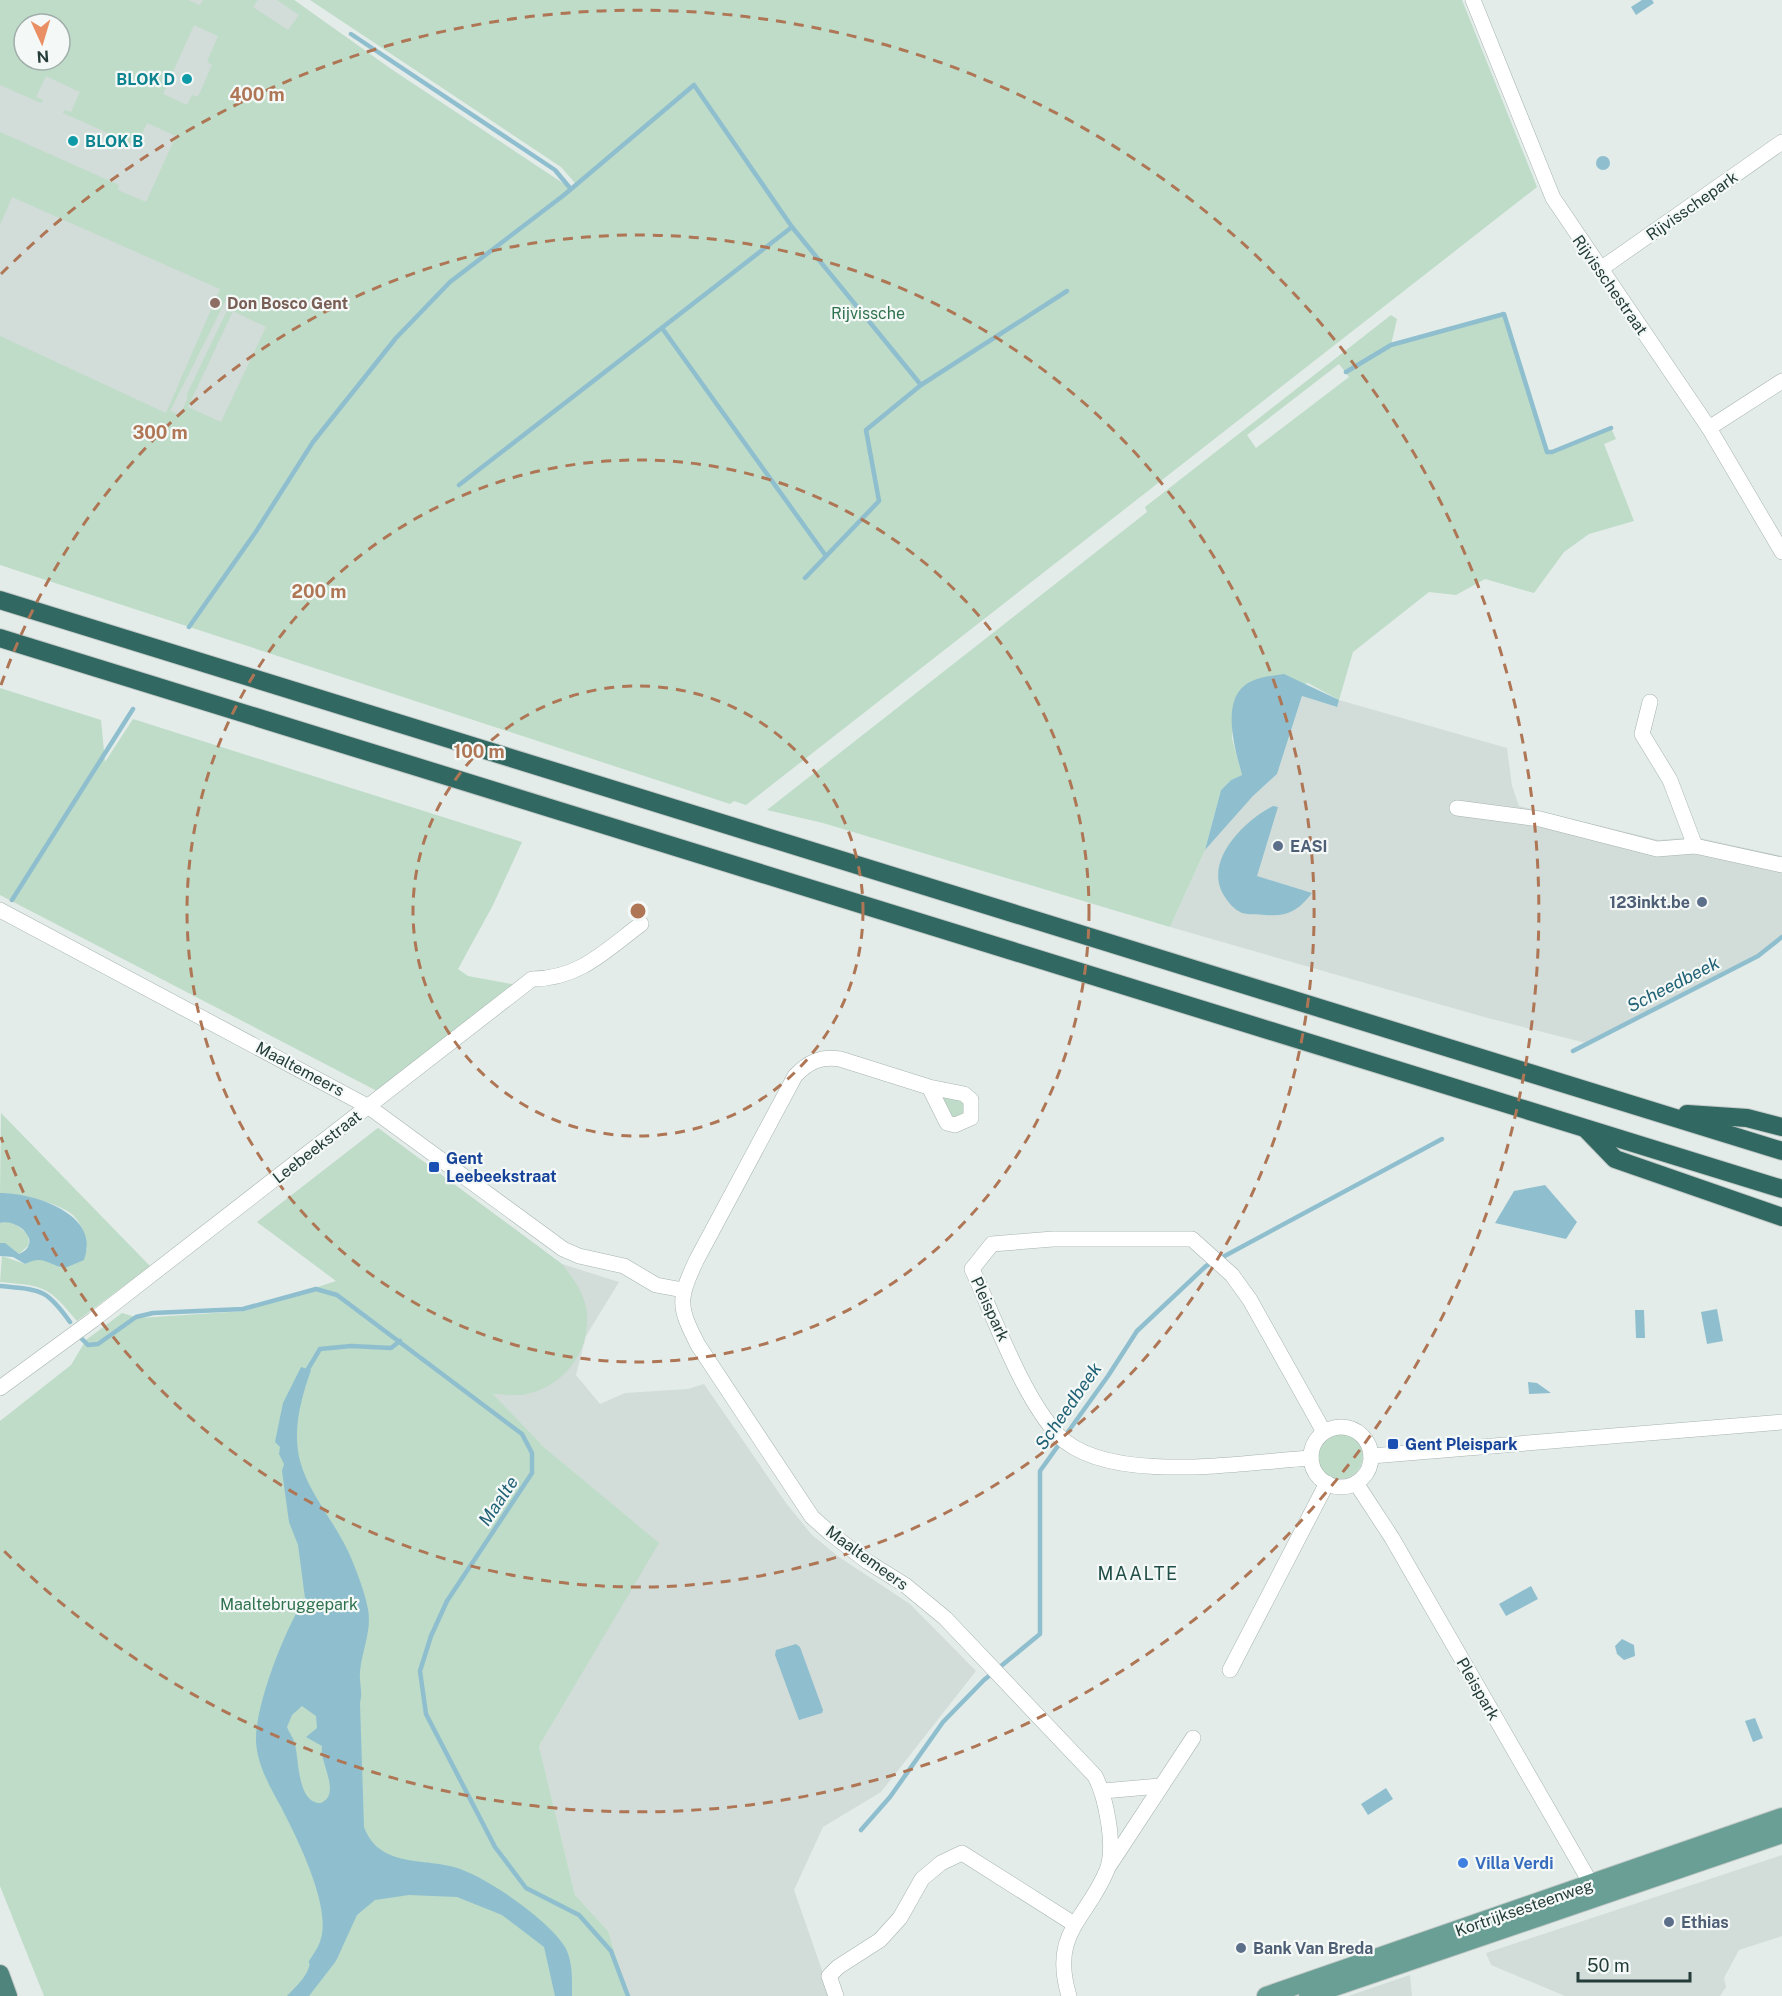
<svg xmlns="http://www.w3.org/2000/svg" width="1782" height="1996" viewBox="0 0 1782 1996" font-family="'Public Sans',sans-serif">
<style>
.built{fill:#d2dcd8;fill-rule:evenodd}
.green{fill:#bedcc8;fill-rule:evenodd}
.water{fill:#8fbfce;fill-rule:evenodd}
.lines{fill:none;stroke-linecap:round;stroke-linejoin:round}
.stream{stroke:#8fbfce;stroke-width:4.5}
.minor-casing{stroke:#a6b4b0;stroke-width:16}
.primary-casing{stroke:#c2c9c7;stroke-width:20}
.trunk-casing{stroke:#c2c9c7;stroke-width:20}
.motorway-casing{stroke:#c2c9c7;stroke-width:20}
.minor{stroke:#fff;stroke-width:15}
.primary{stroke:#6a9f96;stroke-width:18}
.trunk{stroke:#4e847c;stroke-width:18}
.motorway{stroke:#316861;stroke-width:18}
.ring{fill:none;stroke:#af7656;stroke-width:3;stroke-dasharray:10 8}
.culture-dot{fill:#0f9aa8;stroke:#f4f9f7;stroke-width:2}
.education-dot{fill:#8d6e63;stroke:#f4f9f7;stroke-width:2}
.service-dot{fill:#5c6f8a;stroke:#f4f9f7;stroke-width:2}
.transit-dot{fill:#1a4fb4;stroke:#f4f9f7;stroke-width:2}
.shop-dot{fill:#3f7fe0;stroke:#f4f9f7;stroke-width:2}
.labels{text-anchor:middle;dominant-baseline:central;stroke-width:4.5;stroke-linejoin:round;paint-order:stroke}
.culture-label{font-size:16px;font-weight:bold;fill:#0d838f;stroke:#f4f9f7;text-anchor:end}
.street-label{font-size:16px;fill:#243d38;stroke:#f4f9f7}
.education-label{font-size:16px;font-weight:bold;fill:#785e54;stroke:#f4f9f7;text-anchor:start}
.park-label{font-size:16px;fill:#30724f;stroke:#f4f9f7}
.service-label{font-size:16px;font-weight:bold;fill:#4e5e75;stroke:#f4f9f7;text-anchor:start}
.transit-label{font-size:16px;font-weight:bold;fill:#164399;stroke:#f4f9f7;text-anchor:start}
.shop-label{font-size:16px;font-weight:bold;fill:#366cbe;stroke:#f4f9f7;text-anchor:start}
.water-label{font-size:18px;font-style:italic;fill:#216176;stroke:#f4f9f7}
.neighbourhood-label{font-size:18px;letter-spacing:1.5px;fill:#214e47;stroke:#f4f9f7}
.centre{fill:#af7656;stroke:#f4f9f7;stroke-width:3}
.ring-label{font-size:18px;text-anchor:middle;font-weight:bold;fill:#af7656;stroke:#f4f9f7;stroke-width:4.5;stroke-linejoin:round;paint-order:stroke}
</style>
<rect width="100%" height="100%" fill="#e3ece9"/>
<g class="built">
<path d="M0,0H294L391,69L570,188L299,409L0,516ZM24,24H60V60H24Z"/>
<path d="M1302,696L1336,707L1339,700L1507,748L1512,786L1519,806L1659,840L1695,837L1782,856V937L1758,956L1590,1044L1484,1017L1170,927L1205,850L1253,796L1277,774Z"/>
<path d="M378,1128L562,1264L619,1282L586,1336L576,1375L600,1404L625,1393L688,1389L704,1384L786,1503L812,1535L839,1557L910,1604L976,1671L881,1792L823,1827L794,1890L831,1996H628L608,1931L575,1895L539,1746L658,1543L545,1448L491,1392L257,1222Z"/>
<path d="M1782,1855V1936L1739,1950L1724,1978L1726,1987L1720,1996H1565L1491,1965L1486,1953Z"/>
<path d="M1410,1975L1412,1996H1348Z"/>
</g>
<g class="green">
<path d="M0,0H188L200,5L203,0H258L253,7L288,30L299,15L277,0H294L391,69L570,188L575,183L561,167L310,0H1462L1537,187L746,805L734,801L730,804L0,565V336L166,413L220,289L12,197L0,225V132L119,185L118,190L146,202L176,136L147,123L137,146L63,113L64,110L71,112L80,92L46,76L36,97L43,100L41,103L0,85ZM24,24H60V60H24ZM194,25L218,36L207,62L212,65L198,97L192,95L187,105L163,94ZM228,296L233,298L187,394V400L180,415L170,411ZM233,311L266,327L221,422L188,407Z"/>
<path d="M1504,314L1547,451L1552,452L1611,428L1616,439L1604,444L1634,521L1589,534L1564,552L1534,593L1485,579L1456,595L1429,592L1353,652L1339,700L1308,683L1234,704L1232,738L1242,775L1231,780L1221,790L1205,850L1170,927L823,823L767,810L1147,512L1145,507L1391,315L1397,319L1391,345ZM1339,364L1349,377L1256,448L1247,435Z"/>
<path d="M0,688L101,720L105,762L133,719L522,842L493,905L458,969L468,976L517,985L377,1091L0,895Z"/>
<path d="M940,1092L961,1099L969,1105L964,1116L949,1117Z"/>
<path d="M1,1113L150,1266L77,1321C48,1286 45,1286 0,1282L2,1256L25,1264C39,1255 47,1262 61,1268L87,1250C86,1237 82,1224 73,1215C59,1203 18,1193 0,1193Z"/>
<path d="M378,1128L562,1264C573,1278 585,1294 587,1313C590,1350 566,1384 530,1393C518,1397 505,1394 493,1394L545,1448L659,1543L539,1746L575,1895L608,1931L628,1996H44L0,1886V1421L71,1365L86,1340L122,1313L139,1318L245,1311L336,1281L257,1222Z"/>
<path d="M11,1221L28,1234L29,1245L19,1254L0,1243V1223Z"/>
<circle cx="1340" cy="1456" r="23"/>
</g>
<g class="water">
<path d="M1642,0H1652L1654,3L1636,15L1631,7Z"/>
<circle cx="1603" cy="163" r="7"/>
<path d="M1284,674L1339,700L1337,707L1302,696L1277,774L1253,796L1205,850L1221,790L1231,780L1242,775C1236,752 1221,705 1244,686C1254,677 1272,676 1284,674Z"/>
<path d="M1273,806L1278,807L1257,876L1312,893C1299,910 1288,917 1265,915C1258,914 1249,915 1242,913C1233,909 1228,902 1223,894C1204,860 1245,820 1273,806Z"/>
<path d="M1545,1185L1577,1222L1566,1239L1495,1223L1514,1191Z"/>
<path d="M0,1193C34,1193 102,1214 84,1260L65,1268C47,1265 44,1254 25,1264L13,1257L0,1256V1243H5L19,1254C44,1244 19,1218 0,1223Z"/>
<path d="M1717,1309L1723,1341L1707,1344L1701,1312Z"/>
<path d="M1635,1310H1644L1645,1338H1636Z"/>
<path d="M301,1367L311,1370C302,1396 294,1423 298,1451C303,1485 329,1514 345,1545C354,1563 364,1589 368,1609C372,1631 362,1650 360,1672C359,1683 363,1691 360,1703L364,1827C379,1867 420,1858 454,1867C484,1875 549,1920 565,1947C573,1961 572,1980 572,1996H555L544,1947L502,1915L457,1897L409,1895L375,1900L357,1915L336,1961L309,1996H287C294,1988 306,1978 309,1967C311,1960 306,1965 311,1958C316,1950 320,1945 322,1934C328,1899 296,1836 280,1805C269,1785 257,1764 256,1741C255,1705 285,1629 305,1598L298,1545L289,1522L282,1471L284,1464L279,1454L280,1447L275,1442L283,1403ZM302,1706L316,1716L317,1728L306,1737L322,1746C319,1762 342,1794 321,1803C297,1804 299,1758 295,1745C294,1738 289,1733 287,1727L292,1715Z"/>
<path d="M1528,1382L1537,1383L1551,1393L1529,1394Z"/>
<path d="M1531,1586L1538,1599L1506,1616L1499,1604Z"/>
<path d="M1622,1639L1634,1645L1635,1656L1624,1660L1617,1654L1615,1646Z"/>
<path d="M796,1644L800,1647L823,1710L822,1713L799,1720L775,1655L776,1650Z"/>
<path d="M1755,1718L1763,1738L1753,1742L1745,1721Z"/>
<path d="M1386,1788L1393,1799L1368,1815L1361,1804Z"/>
</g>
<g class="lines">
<g class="stream">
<path d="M351,34L555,170L570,188"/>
<path d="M662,328L826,556"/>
<path d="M1346,372L1391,345L1504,314L1547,452H1552L1611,428"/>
<path d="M921,385L1067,291"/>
<path d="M459,485L792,227"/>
<path d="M189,627L255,533L313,442L396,338L450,282L564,195L694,85L792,227L921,385L866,430L879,501L805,578"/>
<path d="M12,900L133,709"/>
<path d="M1573,1051L1758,956L1782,937"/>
<path d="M0,1286C41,1290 46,1288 70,1322"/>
<path d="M81,1338L88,1345L98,1344L136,1317L153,1313L243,1309L316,1289L337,1295L522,1434L532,1453V1473L447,1601L431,1636L420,1671L426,1714L495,1847L526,1888L579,1915L611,1951L628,1996"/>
<path d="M308,1369L320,1349L351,1346L391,1348L400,1341"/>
<path d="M861,1830L890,1797L943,1722L984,1680L1040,1634V1471L1108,1376L1137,1331L1206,1266L1442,1139"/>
</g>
<defs>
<g id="minor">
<path d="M1473,0L1553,198L1709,428L1782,552"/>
<path d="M1602,268L1782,142"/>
<path d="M1709,428L1782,381"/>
<path d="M1650,702L1642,734L1670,780L1695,846"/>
<path d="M1457,808L1540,819L1657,849L1695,846L1782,865"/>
<path d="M0,910L369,1107L563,1249L579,1256L624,1266L656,1285L683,1290"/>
<path d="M929,1087L964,1094L971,1100V1118L955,1125L947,1123L929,1087L840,1059C821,1056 808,1062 795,1076L696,1261C678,1300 678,1306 698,1345L812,1517L830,1533L868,1562L905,1585L945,1618L1095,1776C1106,1797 1116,1847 1107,1870C1086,1921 1050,1932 1069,1996"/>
<path d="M0,1388L93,1320L532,979C579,979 605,951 641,924"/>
<circle cx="1341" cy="1457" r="30"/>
<path d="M1371,1456L1782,1422"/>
<path d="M1311,1458C1245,1462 1107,1486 1058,1435C1022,1396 995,1319 972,1269L992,1244L1053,1239H1192L1232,1275L1250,1300L1324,1432"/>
<path d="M1356,1483L1392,1538L1586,1875L1592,1893"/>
<path d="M1230,1670L1327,1483"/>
<path d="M1103,1791L1160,1786"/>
<path d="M1109,1866L1193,1738"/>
<path d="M836,1996L829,1976L838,1967L880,1940L900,1918L922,1879L941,1863L962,1853L1074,1924"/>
</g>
<g id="primary">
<path d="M1266,1996L1782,1817"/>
<path d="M1308,1996L1782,1834"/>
</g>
<path id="trunk" d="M0,1974L8,1996"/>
<g id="motorway">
<path d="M0,600L1782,1151"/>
<path d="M0,638L1782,1189"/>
<path d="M1687,1114L1747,1118L1782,1127"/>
<path d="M1586,1129L1615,1159L1782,1217"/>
</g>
</defs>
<use href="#minor" class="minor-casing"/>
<use href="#primary" class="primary-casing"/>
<use href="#trunk" class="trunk-casing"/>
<use href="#motorway" class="motorway-casing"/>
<use href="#minor" class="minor"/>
<use href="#primary" class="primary"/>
<use href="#trunk" class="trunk"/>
<use href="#motorway" class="motorway"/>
</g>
<g class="ring">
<circle cx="638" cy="911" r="225"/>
<circle cx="638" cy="911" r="451"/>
<path d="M1 685A676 676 0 1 1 1 1137"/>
<path d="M1 274A901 901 0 1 1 1 1548"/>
</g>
<g class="culture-dot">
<circle cx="187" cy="79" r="6"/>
<circle cx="73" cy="141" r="6"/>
</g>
<circle class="education-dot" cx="215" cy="303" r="6"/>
<g class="service-dot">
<circle cx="1278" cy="846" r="6"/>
<circle cx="1702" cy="902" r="6"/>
<circle cx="1669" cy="1922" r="6"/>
<circle cx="1241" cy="1948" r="6"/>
</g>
<g class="transit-dot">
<rect x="428" y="1161" width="12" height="12" rx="3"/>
<rect x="1387" y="1438" width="12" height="12" rx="3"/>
</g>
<circle class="shop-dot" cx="1463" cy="1863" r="6"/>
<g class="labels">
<g class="culture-label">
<text x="175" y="79">BLOK D</text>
<text x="85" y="141" text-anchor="start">BLOK B</text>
</g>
<g class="street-label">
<text transform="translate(1692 206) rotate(-35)">Rijvisschepark</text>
<text transform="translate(1610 285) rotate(55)">Rijvisschestraat</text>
<text transform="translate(300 1069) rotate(28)">Maaltemeers</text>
<text transform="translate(317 1147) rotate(-38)">Leebeekstraat</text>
<text transform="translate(990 1309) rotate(65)">Pleispark</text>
<text transform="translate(867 1558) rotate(36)">Maaltemeers</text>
<text transform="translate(1478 1689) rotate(60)">Pleispark</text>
<text transform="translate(1524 1908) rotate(-19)">Kortrijksesteenweg</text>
</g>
<g class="education-label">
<text x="227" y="303">Don Bosco Gent</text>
</g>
<g class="park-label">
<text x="868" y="313">Rijvissche</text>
<text x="289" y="1604">Maaltebruggepark</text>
</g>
<g class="service-label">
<text x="1290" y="846">EASI</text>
<text x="1690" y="902" text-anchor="end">123inkt.be</text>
<text x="1681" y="1922">Ethias</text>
<text x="1253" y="1948">Bank Van Breda</text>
</g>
<g class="transit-label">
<text x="446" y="1158">Gent<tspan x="446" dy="18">Leebeekstraat</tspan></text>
<text x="1405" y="1444">Gent Pleispark</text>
</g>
<g class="shop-label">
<text x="1475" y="1863">Villa Verdi</text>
</g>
<g class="water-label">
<text transform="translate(1673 984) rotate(-27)">Scheedbeek</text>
<text transform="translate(1068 1406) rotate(-55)">Scheedbeek</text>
<text transform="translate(498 1501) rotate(-56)">Maalte</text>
</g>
<g class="neighbourhood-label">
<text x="1138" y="1573">MAALTE</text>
</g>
</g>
<circle cx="638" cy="911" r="9" class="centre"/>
<g class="ring-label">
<text x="257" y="101">400 m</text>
<text x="160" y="439">300 m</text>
<text x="319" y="598">200 m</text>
<text x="479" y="758">100 m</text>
</g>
<g transform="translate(42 42) rotate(176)"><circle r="28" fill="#f4f9f7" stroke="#a1aeab" stroke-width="1.5"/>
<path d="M0-4.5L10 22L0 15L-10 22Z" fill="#ea8f63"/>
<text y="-9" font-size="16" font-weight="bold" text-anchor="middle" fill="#243d38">N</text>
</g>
<path d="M1578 1972v9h112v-9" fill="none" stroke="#243d38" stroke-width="3"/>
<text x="1587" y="1972" font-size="18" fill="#243d38" stroke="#f4f9f7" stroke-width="4.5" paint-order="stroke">50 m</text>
</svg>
